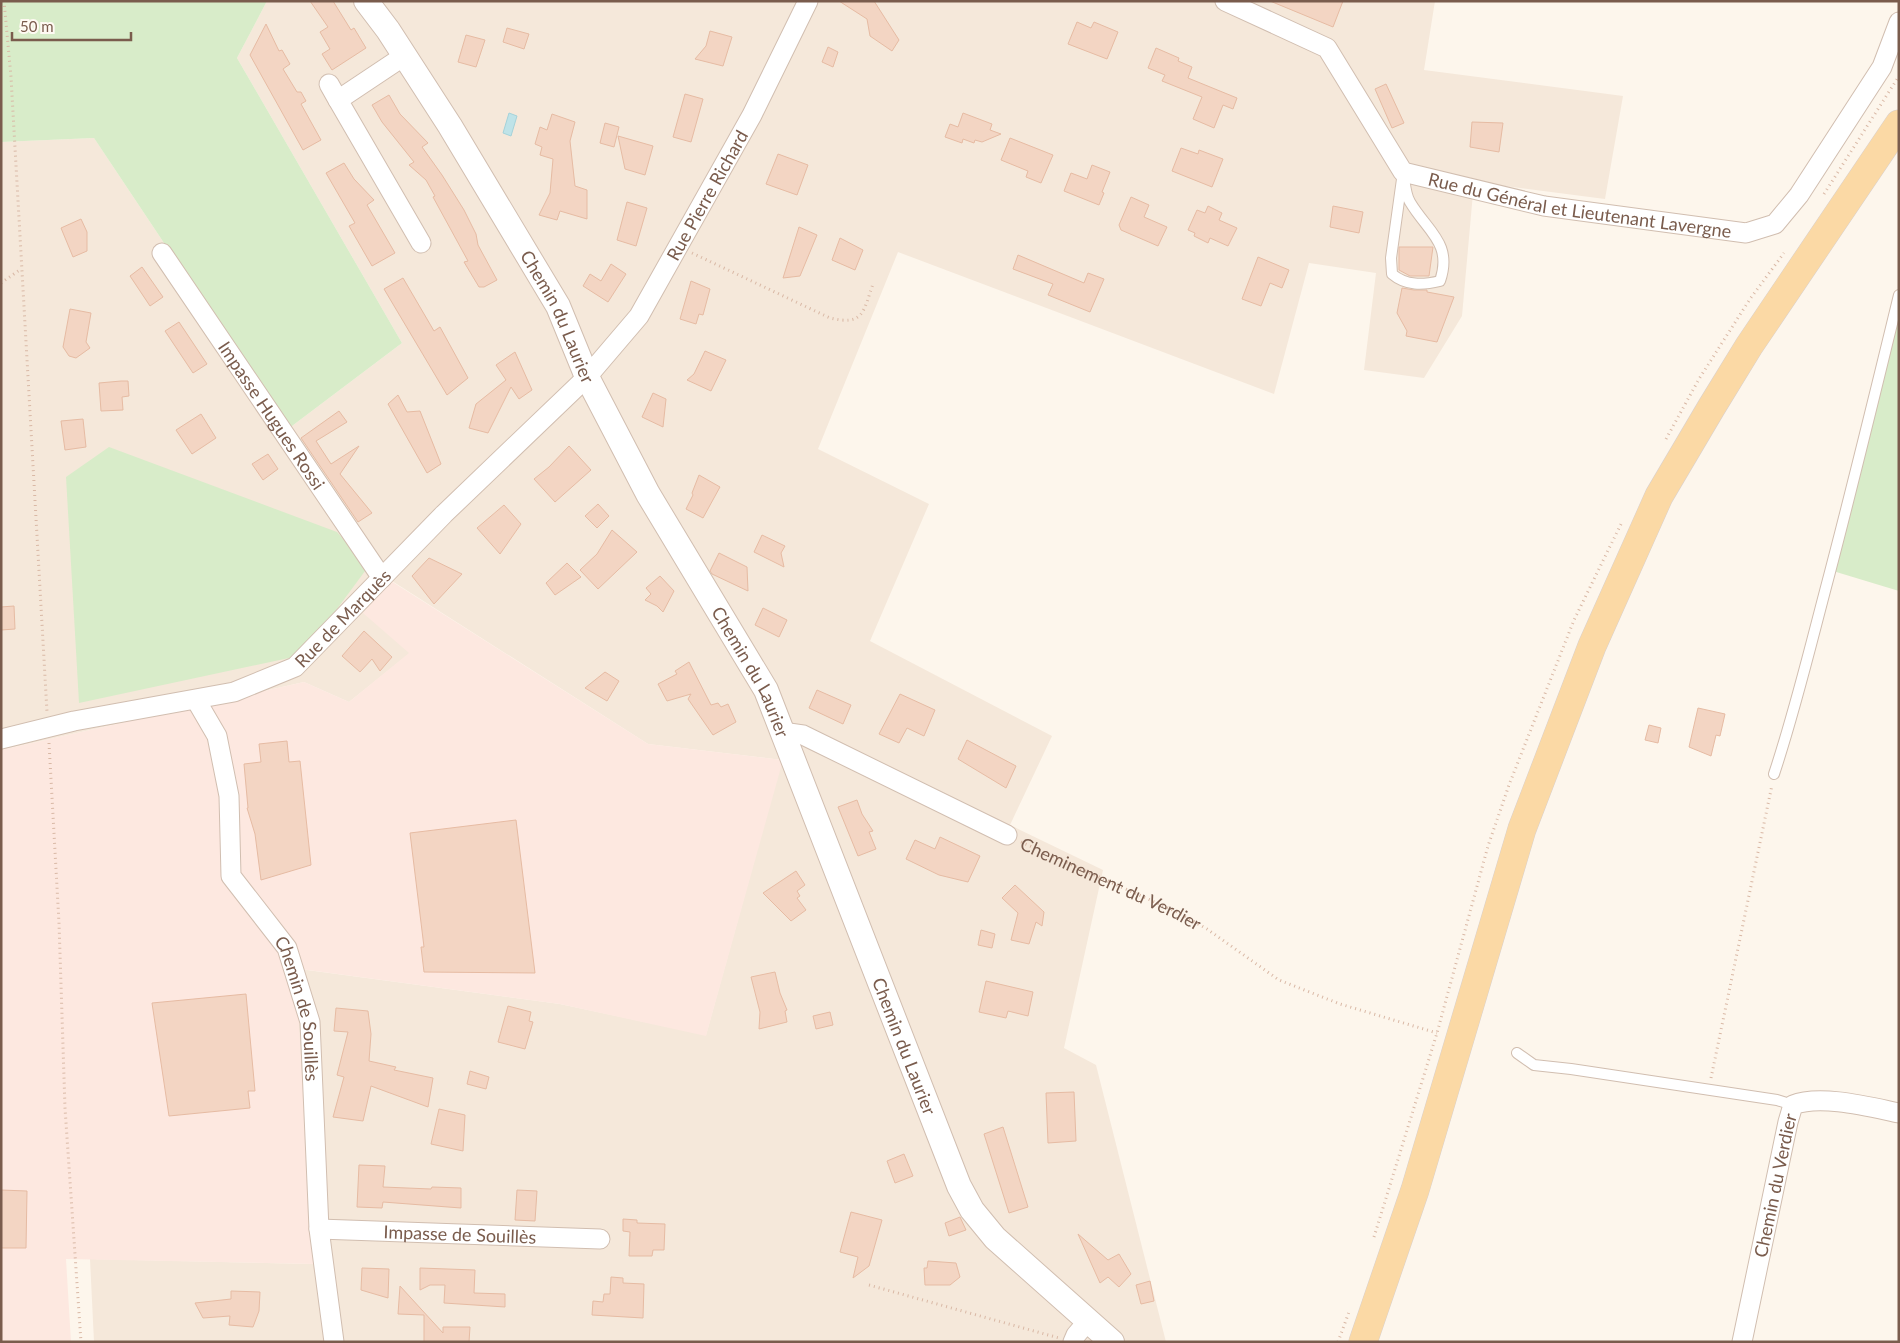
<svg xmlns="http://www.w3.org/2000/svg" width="1900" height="1343" viewBox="0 0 1900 1343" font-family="Lato,sans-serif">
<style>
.residential{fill:#f5e8da}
.commercial{fill:#fde8e0}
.green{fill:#d8ecc9}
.water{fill:#bfe3e8;stroke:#a5d3da}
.building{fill:#f3d5c3;stroke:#e6bba3}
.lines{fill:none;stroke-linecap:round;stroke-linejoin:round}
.service-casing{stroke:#d1beb0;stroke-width:12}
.minor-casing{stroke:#d1beb0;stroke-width:21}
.tertiary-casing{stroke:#d1beb0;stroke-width:26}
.primary-casing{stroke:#dad1cd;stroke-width:29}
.path{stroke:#d9b8a5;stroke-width:3;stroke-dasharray:1 4;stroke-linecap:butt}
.service{stroke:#fff;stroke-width:10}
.minor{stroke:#fff;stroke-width:19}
.tertiary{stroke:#fff;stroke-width:24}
.primary{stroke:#fbd9a5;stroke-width:28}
.labels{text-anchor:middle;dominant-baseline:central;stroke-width:4;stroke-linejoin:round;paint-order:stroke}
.street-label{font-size:18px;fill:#7a5c4d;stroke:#fffaf3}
</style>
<rect width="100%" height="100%" fill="#fdf6ec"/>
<path class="residential" d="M267,1H1435L1424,70L1623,96L1605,199L1474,182L1462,316L1424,378L1364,370L1376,273L1309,263L1274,394L898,252L818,449L929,504L870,641L1052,736L1010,825L1103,870L1064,1048L1096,1065L1166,1342H94L90,1259L314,1264L292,968L560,1004L706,1035L782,760L648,744L392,581L410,653L349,702L304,682L1,750V142L94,138L288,429L402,343L237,58Z"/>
<path class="commercial" d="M391,581L648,744L783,760L706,1036L560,1004L293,968L296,977L314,1264L66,1259L71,1342H1V750L304,682L349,702L409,653L363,613Z"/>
<g class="green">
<path d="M1,1H267L237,58L402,343L288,429L94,138L1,142Z"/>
<path d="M1899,315V591L1833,571Z"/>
<path d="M109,447L337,532L368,567L303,655L79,703L66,477Z"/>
</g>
<path class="water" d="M509,113L517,116L511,136L503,133Z"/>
<g class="building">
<path d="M310,1H333L351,30L354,28L366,48L332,70L322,54L330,49L320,32L328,27Z"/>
<path d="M839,1H874L899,40L892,51L870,36L867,19Z"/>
<path d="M1270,1H1343L1333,27Z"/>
<path d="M1077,22L1091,28L1094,22L1118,32L1107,59L1068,44Z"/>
<path d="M266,24L279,51L282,50L290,64L283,69L297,92H301L306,101L301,104L321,140L303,150L250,55Z"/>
<path d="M507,28L529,34L524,49L503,42Z"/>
<path d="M710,31L732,37L723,66L695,59L706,46Z"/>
<path d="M466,35L485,40L476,67L458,62Z"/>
<path d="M828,47L838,52L833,67L822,62Z"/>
<path d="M1156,48L1179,58L1178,61L1192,67L1188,78L1237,98L1233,109L1223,105L1214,128L1193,119L1202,97L1162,81L1165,75L1148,68Z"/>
<path d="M1386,84L1404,123L1392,128L1375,89Z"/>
<path d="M685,94L703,99L691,142L673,137Z"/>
<path d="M389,95L400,114L428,143L422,147L442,175L464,210L476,234L478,245L497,280L484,287H479L464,262L468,261L433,197L435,196L426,180L409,165L414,162L382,122L372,105Z"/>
<path d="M963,113L992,124L990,130L1001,134L982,142L975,140L974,143L963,139L962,143L945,137L950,124L958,127Z"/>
<path d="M552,114L575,122L570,141L575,186L587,190V219L560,211L557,220L539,215L550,193L553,159L540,155L542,147L535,144L540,127L547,130Z"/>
<path d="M1472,122L1503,123L1499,152L1470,147Z"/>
<path d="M605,123L619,127L614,147L600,143Z"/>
<path d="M618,136L653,146L645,175L625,169Z"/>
<path d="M1010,138L1053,155L1041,183L1026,177L1028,171L1001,160Z"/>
<path d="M1181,148L1198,154L1199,150L1223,159L1212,187L1172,171Z"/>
<path d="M778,154L808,165L797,195L766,184Z"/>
<path d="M344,163L354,179L374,200L367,205L395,253L372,266L349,226L355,223L326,173Z"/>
<path d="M1092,165L1110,172L1102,192L1104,193L1099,205L1064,191L1071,173L1087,179Z"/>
<path d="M1131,197L1149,205L1144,217L1167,227L1158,246L1121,230L1119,225Z"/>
<path d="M627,202L647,208L636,246L617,240Z"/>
<path d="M1208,206L1222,213L1219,220L1237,228L1228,246L1210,238L1208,243L1194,236L1195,233L1188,230L1197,210L1205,213Z"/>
<path d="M1333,206L1363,212L1359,233L1330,227Z"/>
<path d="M81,219L87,232V251L73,257L61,228Z"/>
<path d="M799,227L817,235L800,276L783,278Z"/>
<path d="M840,238L863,250L855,270L832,260Z"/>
<path d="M1399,247H1433L1429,276H1410L1399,270Z"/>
<path d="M1018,255L1084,283L1088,273L1104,279L1090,312L1048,295L1053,284L1013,269Z"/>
<path d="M1258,257L1289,270L1282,288L1270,283L1261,306L1242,299Z"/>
<path d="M611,264L626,274L608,302L583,286L590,274L601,281Z"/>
<path d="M142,267L163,297L150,306L130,276Z"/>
<path d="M403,278L434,331L440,327L468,378L447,395L384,289Z"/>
<path d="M691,281L710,289L703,315L699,314L696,324L680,319Z"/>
<path d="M1402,288L1414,290H1427V292L1454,297L1437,342L1406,336L1407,331L1397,313Z"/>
<path d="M70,309L91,313L86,342L90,348L76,358L69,356L63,347Z"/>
<path d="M179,322L207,364L193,373L165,331Z"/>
<path d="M705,351L726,360L711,391L687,380L694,374Z"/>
<path d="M515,352L532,390L519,399L511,387L488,433L469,428L476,404L506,380L496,365Z"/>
<path d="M121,381H128L129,396L122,397L123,410L101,411L99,383Z"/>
<path d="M653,393L666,399L663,427L642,417Z"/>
<path d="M398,395L407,412L420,411L441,464L427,473L388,404Z"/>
<path d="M339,411L347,422L316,441L331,464L359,446L340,474L372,513L358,522L301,438Z"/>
<path d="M201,414L216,438L192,454L176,430Z"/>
<path d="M83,419L86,447L65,450L61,421Z"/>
<path d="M569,446L591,470L555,502L534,479L549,467Z"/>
<path d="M268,454L278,469L263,480L252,464Z"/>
<path d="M699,475L720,487L703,518L686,509L693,495L692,493Z"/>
<path d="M598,504L609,516L597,528L585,516Z"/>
<path d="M504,505L521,524L500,554L477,528Z"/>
<path d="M612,530L637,552L598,589L580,570L597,554Z"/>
<path d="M762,535L785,546L781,553L784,567L754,552Z"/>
<path d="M719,553L747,567L748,591L712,574L710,571Z"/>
<path d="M429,558L462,574L434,604L412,576Z"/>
<path d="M567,563L581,577L555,595L546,583Z"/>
<path d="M660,576L674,591L663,612L657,606L645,600L651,594L646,588Z"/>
<path d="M14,606L15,629L1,630V607Z"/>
<path d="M763,608L787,620L779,637L755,625Z"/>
<path d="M364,631L392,657L380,671L372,659L360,672L342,656Z"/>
<path d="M689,662L711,705L718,703L721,707L728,704L736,722L713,735L688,699L691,694L667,701L658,684L677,674L675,671Z"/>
<path d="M605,672L619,681L607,701L585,688Z"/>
<path d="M817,690L851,705L843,724L809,708Z"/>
<path d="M900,694L935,710L924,736L907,728L899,743L879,734Z"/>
<path d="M1698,708L1725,714L1720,736L1716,735L1711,756L1689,747Z"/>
<path d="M1649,725L1661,728L1658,743L1645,740Z"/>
<path d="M967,740L1016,766L1006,788L958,759Z"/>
<path d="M287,741L289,762L300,761L311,865L261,880L255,834L247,808H248L244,764L261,762L259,744Z"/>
<path d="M857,800L862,814L873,831L869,832L876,849L858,856L838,807Z"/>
<path d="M516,820L535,973L424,972L421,947H424L410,833Z"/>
<path d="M940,837L980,856L968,882L939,875L906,859L915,840L935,849Z"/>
<path d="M796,871L805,885L797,891L800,896L797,898L806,910L791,921L763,893Z"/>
<path d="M1015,885L1044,912L1042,926L1036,922L1029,944L1011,940L1018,913L1002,898Z"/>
<path d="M981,930L995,934L992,948L978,945Z"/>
<path d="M775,972L780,993L787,1010L785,1011L787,1022L759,1029L760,1012L751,977Z"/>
<path d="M986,981L1033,992L1028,1016L1008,1011L1006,1018L979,1012Z"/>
<path d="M246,994L255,1091H248L250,1108L169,1116L152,1003Z"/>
<path d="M508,1006L531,1012L529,1021L533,1022L525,1049L498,1042Z"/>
<path d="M336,1008L368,1011L371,1034L369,1061L396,1067L394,1070L433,1078L428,1107L371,1086L363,1121L333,1117L344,1077L337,1075L348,1032L334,1031Z"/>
<path d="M830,1012L833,1025L816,1029L813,1016Z"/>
<path d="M470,1071L489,1077L486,1089L467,1084Z"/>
<path d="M1074,1092L1076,1141L1048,1143L1046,1093Z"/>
<path d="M439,1109L465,1115L463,1151L431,1144Z"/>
<path d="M1003,1127L1028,1207L1009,1213L984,1134Z"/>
<path d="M904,1154L913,1176L895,1183L887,1161Z"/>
<path d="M359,1165L385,1166L383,1187L431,1189L432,1187L461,1188V1208L383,1202L382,1208L357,1207Z"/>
<path d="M1,1190L27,1191L26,1248H1Z"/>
<path d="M517,1190L537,1191L535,1221L515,1220Z"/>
<path d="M851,1212L882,1220L869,1266L853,1278L858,1257L840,1252Z"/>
<path d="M960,1217L966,1230L949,1236L945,1223Z"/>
<path d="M623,1219L637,1220V1223L665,1224L664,1250H653L652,1256H629L630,1232L623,1231Z"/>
<path d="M1078,1234L1108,1260L1119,1254L1131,1274L1119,1287L1108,1277L1100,1283Z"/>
<path d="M928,1261L956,1263L960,1277L950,1285H925L924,1268H927Z"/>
<path d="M362,1268L389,1269L388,1298L361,1290Z"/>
<path d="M420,1268L475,1270L474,1293L505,1294V1307L444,1303L445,1285H430L420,1290Z"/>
<path d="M611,1277L623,1278V1283L644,1284L643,1318L592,1315L593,1301L603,1302L604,1294H610Z"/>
<path d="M1150,1281L1154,1301L1141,1304L1136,1285Z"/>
<path d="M400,1286L443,1333V1327H470L469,1342H424V1315L398,1314Z"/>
<path d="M231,1291L260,1292L259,1311L253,1327L229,1325L230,1316L203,1318L195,1303L231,1299Z"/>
</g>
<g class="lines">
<defs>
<g id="service">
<path d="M1403,172C1405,181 1405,194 1410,202C1427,231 1453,243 1440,281C1423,285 1406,286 1392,274L1391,258Z"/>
<path d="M1774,774C1794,714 1809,652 1825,591C1851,493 1875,394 1899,295"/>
<path d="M1517,1053L1534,1065L1571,1069L1777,1100L1793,1105"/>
</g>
<g id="minor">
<path id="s2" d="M1225,1L1327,48L1403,172L1544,206L1746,233L1775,224L1799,195L1882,67L1899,22"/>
<path d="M404,56L338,100L421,243"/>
<path d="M329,84L338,100"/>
<path id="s3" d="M162,253L382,578"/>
<path id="s4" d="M196,700L217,736L229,796L231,876L287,948L310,1022L319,1229L334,1342"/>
<path d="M782,732L803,735L1007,835"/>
<path id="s5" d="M1,739L74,721L234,692L295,667L444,514L587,377L639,316L752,115L808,1"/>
<path id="s6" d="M319,1229L600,1239"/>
<path d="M1073,1342L1076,1335L1088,1321"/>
<path id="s7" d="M1742,1342L1788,1122L1793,1105C1820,1094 1870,1107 1899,1113"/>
</g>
<g id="tertiary">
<path id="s8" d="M366,1L388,30L450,126L558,306L587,377L648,494L766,690L959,1186L972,1210L995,1238L1112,1342"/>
</g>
<path id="primary" d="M1363,1342L1415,1190L1522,829L1592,646L1659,496L1711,408L1749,346L1899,124"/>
</defs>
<use href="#service" class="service-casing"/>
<use href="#minor" class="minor-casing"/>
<use href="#tertiary" class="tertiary-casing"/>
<use href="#primary" class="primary-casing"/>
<g class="path">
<path d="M4,1L11,77L47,712"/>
<path d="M1824,194L1899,76"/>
<path d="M692,253L830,318C864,326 863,312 873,284"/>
<path d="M1,283L21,269"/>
<path d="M1666,439L1699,379L1750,299L1784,253"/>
<path d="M49,743L59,923L65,1108L81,1342"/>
<path id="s1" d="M1021,842L1177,912L1207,929L1279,980L1340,1004L1437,1033"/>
<path d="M1711,1078L1772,785"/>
<path d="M1374,1237L1437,1033L1488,846L1509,785L1574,620L1622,522"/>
<path d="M869,1285L1059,1338"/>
<path d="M1338,1342L1349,1312"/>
</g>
<use href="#service" class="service"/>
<use href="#minor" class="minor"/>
<use href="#tertiary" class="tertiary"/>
<use href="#primary" class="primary"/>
</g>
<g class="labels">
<g class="street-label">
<text stroke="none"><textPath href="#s5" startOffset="934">Rue Pierre Richard</textPath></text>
<text stroke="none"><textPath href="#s2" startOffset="438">Rue du Général et Lieutenant Lavergne</textPath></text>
<text stroke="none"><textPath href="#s8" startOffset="370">Chemin du Laurier</textPath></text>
<text stroke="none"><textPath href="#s3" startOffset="196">Impasse Hugues Rossi</textPath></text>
<text stroke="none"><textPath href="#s5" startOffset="372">Rue de Marquès</textPath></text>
<text stroke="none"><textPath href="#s8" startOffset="775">Chemin du Laurier</textPath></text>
<text stroke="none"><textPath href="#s1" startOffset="99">Cheminement du Verdier</textPath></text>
<text stroke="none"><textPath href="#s4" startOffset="336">Chemin de Souillès</textPath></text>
<text stroke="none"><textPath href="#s8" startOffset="1180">Chemin du Laurier</textPath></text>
<text stroke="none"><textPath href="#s7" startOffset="160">Chemin du Verdier</textPath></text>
<text stroke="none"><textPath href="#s6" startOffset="141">Impasse de Souillès</textPath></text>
</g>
</g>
<rect width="1900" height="1343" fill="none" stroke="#7a5c4d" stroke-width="5"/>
<path d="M12 32v8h119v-8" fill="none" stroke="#7a5c4d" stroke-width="2.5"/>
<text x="20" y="32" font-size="15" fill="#7a5c4d" stroke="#fffaf3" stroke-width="4" paint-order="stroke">50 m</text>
</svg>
